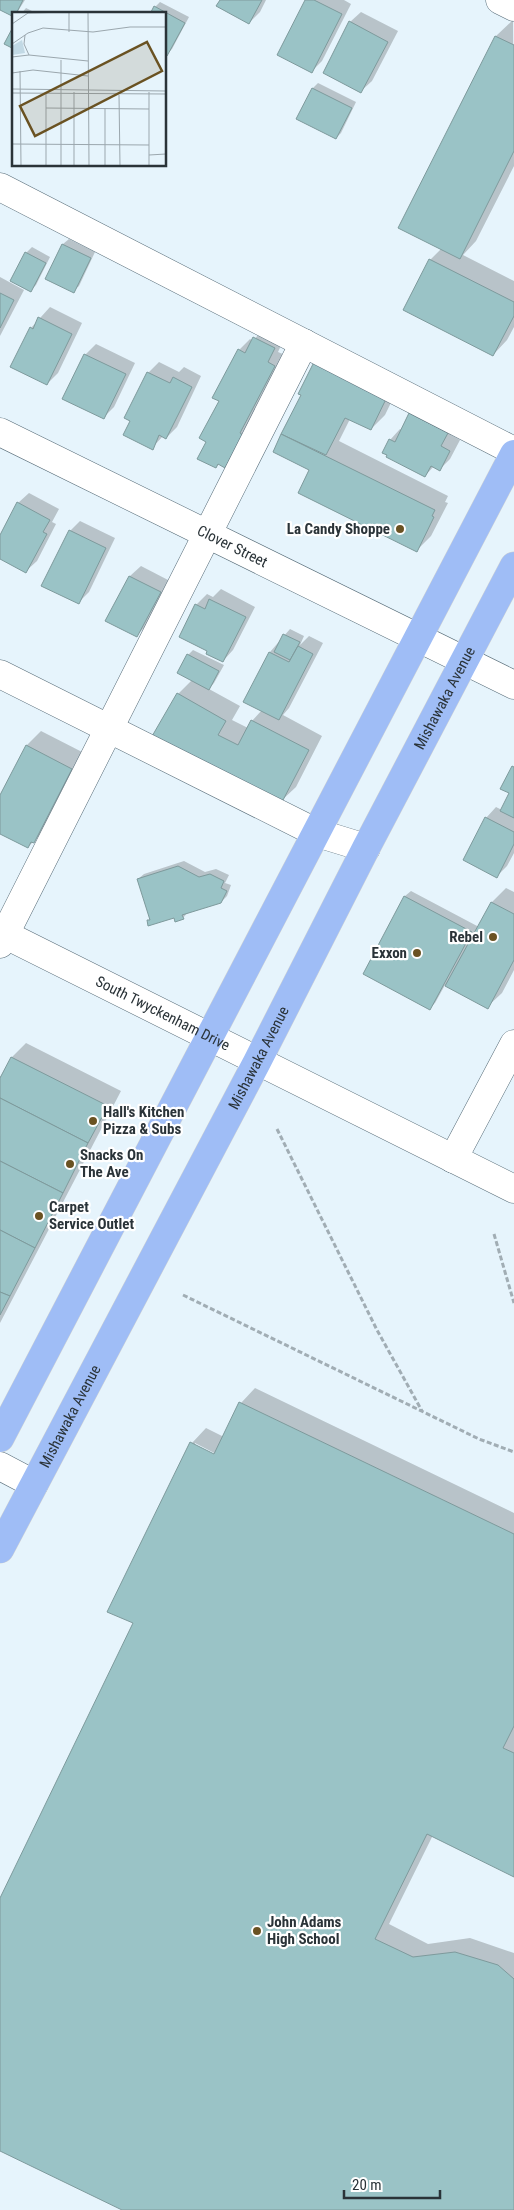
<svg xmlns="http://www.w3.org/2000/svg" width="514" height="2210" viewBox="0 0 514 2210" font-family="'Roboto Condensed',sans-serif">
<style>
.shadow{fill:#0003;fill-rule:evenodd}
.building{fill:#9ac3c6;stroke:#7e9a9c}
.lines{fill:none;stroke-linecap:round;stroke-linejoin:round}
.minor-casing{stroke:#576c78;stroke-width:29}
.major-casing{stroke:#d0d2d3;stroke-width:29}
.path{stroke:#a1adb4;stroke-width:3;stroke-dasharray:5 2.5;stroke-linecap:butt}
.minor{stroke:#fff;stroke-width:28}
.major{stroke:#9fbdf6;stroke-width:28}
.poi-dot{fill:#6a5222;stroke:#fff;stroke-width:2}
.labels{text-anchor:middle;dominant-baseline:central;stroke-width:4.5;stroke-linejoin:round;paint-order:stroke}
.poi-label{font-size:15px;font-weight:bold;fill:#2a3338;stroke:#fff;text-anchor:start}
.street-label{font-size:15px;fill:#2a3338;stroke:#fff}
.inset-road{fill:none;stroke:#9ba7ae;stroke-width:1}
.view{fill:#6a5222;fill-opacity:0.15;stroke:#6a5222;stroke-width:2.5}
.inset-edge{fill:none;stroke:#2a3338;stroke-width:2.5}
</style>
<rect width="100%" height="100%" fill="#e6f4fc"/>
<g class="shadow">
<path d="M0,0H25L16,14L0,9Z"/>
<path d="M221,0H266L260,12L249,23Z"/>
<path d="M307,0H344L351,4L322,61L312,71Z"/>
<path d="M160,2L189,17L172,49L167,54L165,53V14L155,7Z"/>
<path d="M26,8L38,14H21Z"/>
<path d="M361,12L398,31L372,81L361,91L350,22Z"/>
<path d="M513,20L514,166L476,241L463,255L514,281V327L507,340L493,355L430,260L441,249L400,228L496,36Z"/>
<path d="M318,83L356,102L341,133L336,138L298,119L313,88Z"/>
<path d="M69,239L95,252L79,286L73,291L47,278L63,244Z"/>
<path d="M32,247L50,257L36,285L31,290L26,253Z"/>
<path d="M0,277L24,290L0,336Z"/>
<path d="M50,307L82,323L58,373L47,384L31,328Z"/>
<path d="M265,327L285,337L278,352L285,355L235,456L225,467L219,464L216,467L207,441L220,401L239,350L250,339L253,341Z"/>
<path d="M96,344L135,363L114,407L104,417L64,399L85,355Z"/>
<path d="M159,362L179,372L184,367L201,376L177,427L166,438L163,436L152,448L131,420L148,373Z"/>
<path d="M401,382L385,415L371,429L350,419L339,441L448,496L445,502L448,503L431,536L417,550L311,470L274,451L303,395Z"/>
<path d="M421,404L458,422L451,435L460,440L450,459L440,469L434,466L425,476L390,440L400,429L402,430L410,414Z"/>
<path d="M29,493L59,509L52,522L56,524L37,561L26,571L0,558V538L18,503Z"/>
<path d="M80,521L115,538L89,592L78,603L70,531Z"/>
<path d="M141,566L170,581L147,625L137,635L107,620L130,576Z"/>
<path d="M221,589L255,607L233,650L223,661L209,650L180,636L196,605L207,594L213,597Z"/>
<path d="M290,629L304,636L300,645L309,636L323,643L289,708L283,715L322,736L296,787L281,801L178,694L192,680L188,655L193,650L224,665L214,683L209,689L240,706L232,720L248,728L252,721L262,710L245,702L270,652Z"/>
<path d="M41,731L86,754L48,827L28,847L0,833V798L27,745Z"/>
<path d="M514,766V853L507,866L497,876L486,818L496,807L502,810L511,793L502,788Z"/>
<path d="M184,861L205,872L216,869L229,875L225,883L231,885L227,896L221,902L188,912L183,918L175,916L148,921L151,918L138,879L144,874Z"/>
<path d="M506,888L514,892V970L502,993L487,1007L445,985L435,1003L430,1008L364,973L405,896L411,891L479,927L492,902Z"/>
<path d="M26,1043L121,1091L0,1323V1076L2,1077L12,1057Z"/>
<path d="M255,1388L514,1513V1875L433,1835L389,1924L428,1944L470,1938L514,1953V2210H125L0,2150V1901L135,1622L109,1611L192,1443L206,1428L224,1437L241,1403ZM195,1443L220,1456L219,1458L195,1446Z"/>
</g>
<g class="building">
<path d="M0,0H23L16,14H14V17L0,10Z"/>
<path d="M220,0H262L249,24L216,6Z"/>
<path d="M305,0H314L342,14L312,73L277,55Z"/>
<path d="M154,6L185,23L167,56L165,55V14H150Z"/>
<path d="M349,21L388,42L361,93L323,73Z"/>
<path d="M14,25V49L4,44Z"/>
<path d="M495,36L514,45V151L460,259L398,228Z"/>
<path d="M312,88L352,108L336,139L296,119Z"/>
<path d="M62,244L91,258L74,293L45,279Z"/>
<path d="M25,252L46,263L31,292L10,281Z"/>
<path d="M429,259L514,302V316L493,356L403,310Z"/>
<path d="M0,293L14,300L0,328Z"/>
<path d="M38,317L72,334L47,385L10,367L30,327L33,329Z"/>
<path d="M253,337L275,348L268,362L275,366L240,433L243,435L225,468L218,464L216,468L197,459L206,442L199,438L219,401L212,398L238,349L245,353Z"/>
<path d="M84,354L126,374L104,419L62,399Z"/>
<path d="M315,360L387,397L371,430L345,418L326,455L281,434L301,395L298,394Z"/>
<path d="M147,372L170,383L173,377L192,387L166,439L159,435L153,450L123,435L130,421L124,418Z"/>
<path d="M409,413L448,433L441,446L450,451L440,471L431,466L425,477L386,457L387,455L382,453L389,439L395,442Z"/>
<path d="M281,434L435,510L432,516L434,517L417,552L298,493L309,470L273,452Z"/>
<path d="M17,502L50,520L43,532L47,534L26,573L0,559V535Z"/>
<path d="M69,530L106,548L79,604L41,586Z"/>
<path d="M129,576L161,592L137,637L105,621Z"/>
<path d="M209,599L246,617L223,662L206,654L207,651L179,637L195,604L205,609Z"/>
<path d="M283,634L300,642L290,660L274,652Z"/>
<path d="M298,646L313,654L279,720L243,702L269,652L289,662Z"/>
<path d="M187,654L219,671L209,690L177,673Z"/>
<path d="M177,693L226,721L218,735L238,745L251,720L309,750L282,802L151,738Z"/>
<path d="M26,745L72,769L34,843L31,842L28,848L0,834V795Z"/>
<path d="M512,766L514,767V818L500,811L509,793L500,789Z"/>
<path d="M485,817L514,832V844L497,878L463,860Z"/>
<path d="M178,866L199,877L210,874L224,881L221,888L227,891L221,903L182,915L184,919L175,922L174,918L148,926L147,920H150L137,879Z"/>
<path d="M404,896L472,932L430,1010L363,974Z"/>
<path d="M491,902L514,914V960L488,1009L445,986Z"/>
<path d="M11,1057L108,1106L88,1143L0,1098V1078Z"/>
<path d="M0,1098L88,1143L63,1193L0,1161Z"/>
<path d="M0,1161L63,1193L35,1248L0,1230Z"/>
<path d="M0,1230L35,1248L10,1296L0,1292Z"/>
<path d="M0,1292L10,1296L0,1315Z"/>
<path d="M239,1402L514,1534V1726L503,1748L514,1753V1877L427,1834L375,1939L413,1957L455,1952L498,1965L514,1979V2210H122L0,2151V1898L133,1623L107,1612L190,1442L214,1454Z"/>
</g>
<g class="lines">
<defs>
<g id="minor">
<path d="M500,0L514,7"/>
<path d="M0,187L514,451"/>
<path id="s1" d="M0,432L514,685"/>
<path d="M0,674L317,833L366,848"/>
<path id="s2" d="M0,932L514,1189"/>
<path d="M0,944L304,343"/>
<path d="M453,1159L514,1044"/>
<path d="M0,1466L34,1484"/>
</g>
<g id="major">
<path d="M0,1438L514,454"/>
<path id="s3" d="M0,1549L257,1062L366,848L514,566"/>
</g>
</defs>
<use href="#minor" class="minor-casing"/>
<use href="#major" class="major-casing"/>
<g class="path">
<path d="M277,1129L377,1330L422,1411"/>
<path d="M494,1234L514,1303"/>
<path d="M183,1295L479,1439L514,1452"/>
</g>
<use href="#minor" class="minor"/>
<use href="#major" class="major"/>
</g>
<g class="poi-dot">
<circle cx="400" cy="529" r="5"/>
<circle cx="493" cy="937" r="5"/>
<circle cx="417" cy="953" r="5"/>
<circle cx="93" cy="1121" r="5"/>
<circle cx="70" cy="1164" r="5"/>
<circle cx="39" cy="1216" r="5"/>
<circle cx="257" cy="1931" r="5"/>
</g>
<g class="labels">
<g class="poi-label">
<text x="390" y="529" text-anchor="end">La Candy Shoppe</text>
<text x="483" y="937" text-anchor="end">Rebel</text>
<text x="407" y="953" text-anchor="end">Exxon</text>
<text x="103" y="1112">Hall's Kitchen<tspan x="103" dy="17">Pizza &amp; Subs</tspan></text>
<text x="80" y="1155">Snacks On<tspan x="80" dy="17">The Ave</tspan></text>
<text x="49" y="1207">Carpet<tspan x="49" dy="17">Service Outlet</tspan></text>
<text x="267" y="1922">John Adams<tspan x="267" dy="17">High School</tspan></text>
</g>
<g class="street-label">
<text stroke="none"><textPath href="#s1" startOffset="259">Clover Street</textPath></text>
<text stroke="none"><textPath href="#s3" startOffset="960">Mishawaka Avenue</textPath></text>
<text stroke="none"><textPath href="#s2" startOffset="182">South Twyckenham Drive</textPath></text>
<text stroke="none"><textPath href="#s3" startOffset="555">Mishawaka Avenue</textPath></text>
<text stroke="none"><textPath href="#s3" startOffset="150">Mishawaka Avenue</textPath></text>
</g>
</g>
<g transform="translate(12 12)">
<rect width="154" height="154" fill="#e6f4fc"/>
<path d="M10,28L13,41L0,43V34Z" fill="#c2d9e5"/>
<path class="inset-road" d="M57,0V20M76,0L77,154M0,12L16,1L57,0M13,23L12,32L17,43L76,49M0,32L16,21L31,16L81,20L118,15H154M0,45L17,43M8,59L9,154M0,61L21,58L76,64M0,77L154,79M62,80V154M137,80V154M0,81L154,82M34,82V154M107,83L108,154M34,96L137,97M93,96V154M0,132L137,133M137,143L154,142M49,154V48"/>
<path class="view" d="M135,30L150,59L23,124L8,94Z"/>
<rect width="154" height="154" class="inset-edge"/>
</g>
<path d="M344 2190v8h96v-8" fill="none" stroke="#2a3338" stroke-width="2.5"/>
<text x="352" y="2190" font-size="15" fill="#2a3338" stroke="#ffffff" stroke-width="4" paint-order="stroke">20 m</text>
</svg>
